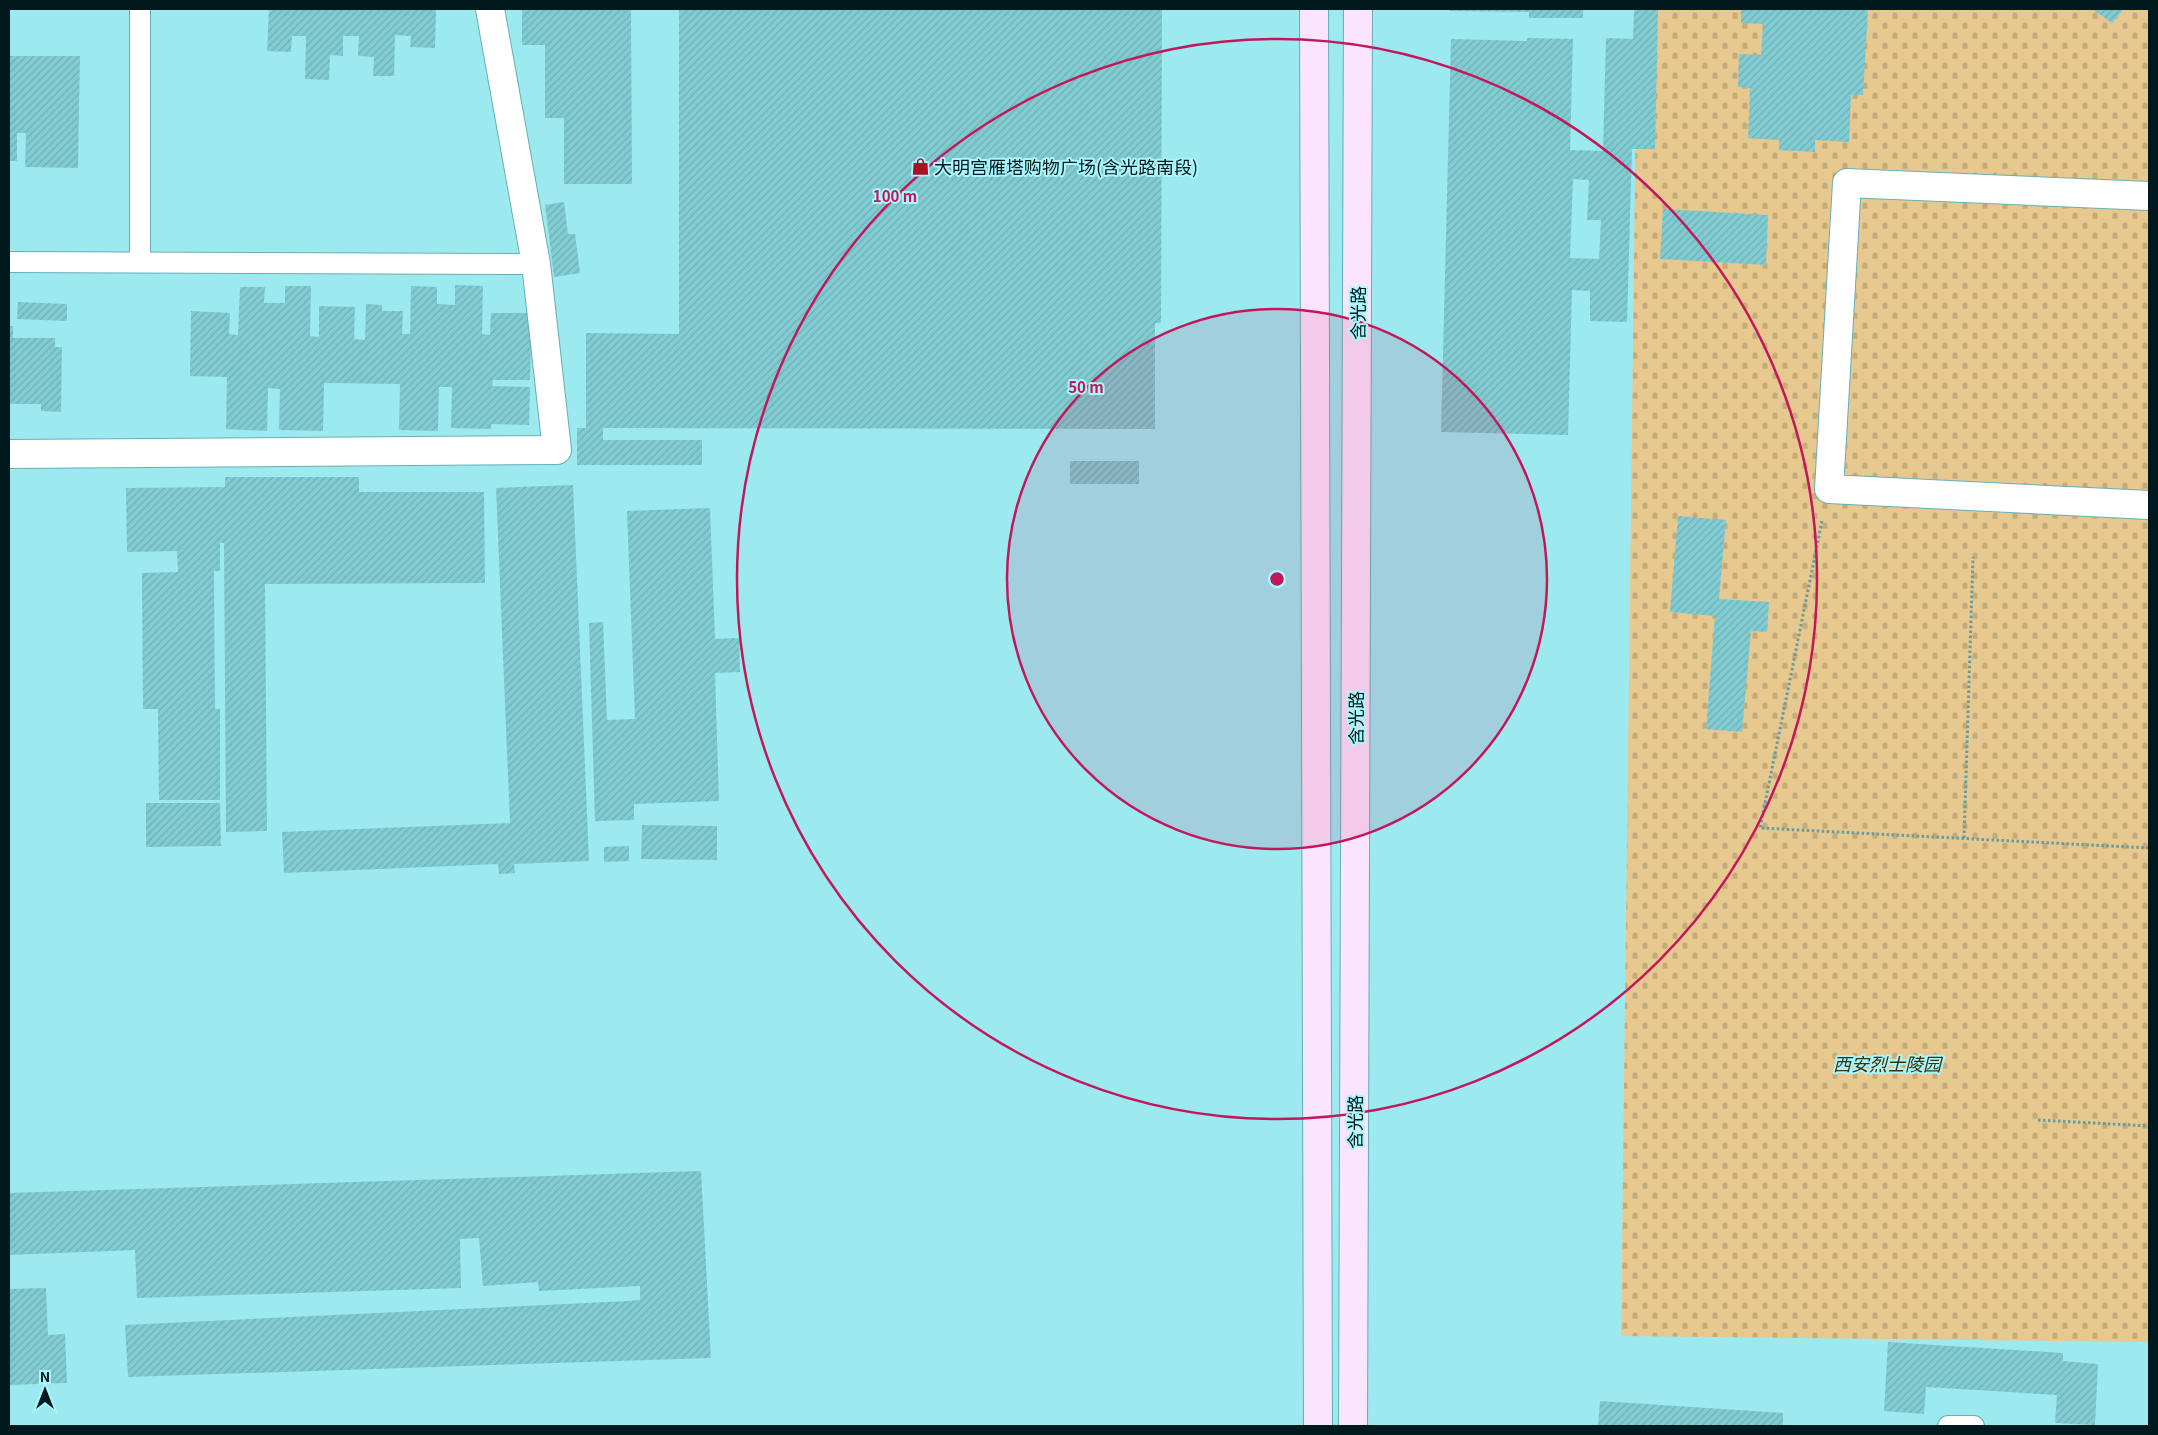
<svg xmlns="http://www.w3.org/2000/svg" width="2158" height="1435" viewBox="0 0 2158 1435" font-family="Georgia,'Noto Sans SC',serif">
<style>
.cemetery{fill:url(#cemetery-stones)}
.building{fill:url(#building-hatch);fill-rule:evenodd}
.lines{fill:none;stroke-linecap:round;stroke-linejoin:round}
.lane-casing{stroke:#65b0b7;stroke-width:22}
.street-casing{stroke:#65b0b7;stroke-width:30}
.secondary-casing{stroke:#65b0b7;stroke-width:30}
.path{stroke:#639ca1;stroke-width:3;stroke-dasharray:2.5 2.5;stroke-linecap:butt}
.lane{stroke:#fff;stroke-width:20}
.street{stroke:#fff;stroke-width:28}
.secondary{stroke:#fae4fe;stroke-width:28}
.ring{fill:none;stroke:#c2185b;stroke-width:2.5}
.labels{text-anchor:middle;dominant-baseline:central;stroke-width:4;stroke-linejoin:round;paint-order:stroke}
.poi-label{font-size:18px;fill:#00191c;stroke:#aaf6fd;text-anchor:start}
.street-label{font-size:18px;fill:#00191c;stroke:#aaf6fd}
.park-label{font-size:18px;font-style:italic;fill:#412f04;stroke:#aaf6fd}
.centre{fill:#c2185b;stroke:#aaf6fd;stroke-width:2.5}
.ring-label{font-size:15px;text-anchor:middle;font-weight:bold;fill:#c2185b;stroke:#aaf6fd;stroke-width:4;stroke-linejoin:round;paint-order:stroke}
</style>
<defs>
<pattern id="cemetery-stones" width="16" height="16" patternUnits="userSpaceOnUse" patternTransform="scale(1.25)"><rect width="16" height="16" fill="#e7c88e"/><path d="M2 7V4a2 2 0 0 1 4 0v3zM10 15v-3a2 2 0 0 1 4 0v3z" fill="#c4ab7a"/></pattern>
<pattern id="building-hatch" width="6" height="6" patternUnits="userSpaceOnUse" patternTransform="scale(1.25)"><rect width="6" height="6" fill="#81ccd2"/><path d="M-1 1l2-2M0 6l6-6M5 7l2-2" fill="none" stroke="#6eafb4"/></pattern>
</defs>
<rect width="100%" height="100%" fill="#9de9f0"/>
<path class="cemetery" d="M1637,9H2149V1342L1621,1336Z"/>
<g class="building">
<path d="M269,9H436L435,48L410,47L411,36L395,35L394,76H373L374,57L358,56L359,36H343V56L330,55L329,80L305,79L306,36H292L291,52L267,51Z"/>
<path d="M522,9H631L632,184H564V118H545V45H522Z"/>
<path d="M679,9H1162L1161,323H1155V429L603,428V440H702V465H577V428H586V333L679,334Z"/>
<path d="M1449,9H1583V18H1529V12L1449,11Z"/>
<path d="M1634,9H1658L1655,149H1632L1627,322L1590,321V291L1572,290L1568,435L1441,432L1451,39L1527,41V38L1573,39L1570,150L1603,151L1606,38L1633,39ZM1573,179L1589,180L1587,220H1601L1599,259L1570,258Z"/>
<path d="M1741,9H1868L1863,95H1851L1849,142L1815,140V152L1779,150V140L1748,138L1750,88L1738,87L1739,54L1761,55L1763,24L1741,23Z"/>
<path d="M2092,9H2124L2112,23Z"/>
<path d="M9,56H80L78,168L25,167L26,133H17V161H9Z"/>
<path d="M564,202L568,234H575L580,273L554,277L545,205Z"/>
<path d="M1663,209L1768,215L1766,265L1660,259Z"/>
<path d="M455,285L483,286L482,334L490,335L491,313H532L530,380H493L492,386L530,387L529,425L491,424V429L451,428L452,387H439L438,431L399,430L400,384L324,383L323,431L279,430L280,389L268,388L267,431L226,429L227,377L190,376L191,311L230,313L229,334L238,335L240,287H265L264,303H285V286H311L310,336L319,337V306L355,307L354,339L365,340L366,304L382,305V311H403L402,334H410L411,286L437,287V304L455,305Z"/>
<path d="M18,302L67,304V321L17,319Z"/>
<path d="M9,326H13V338H55V347H62L61,412L41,411V404H9Z"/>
<rect x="1070" y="461" width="69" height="23"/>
<path d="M225,477H359V492H484L485,583L265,584L267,831L226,832L224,543H220V571H214L215,709H220V800H159L158,709H143L142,573L178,572L177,551L127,552L126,488L225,487Z"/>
<path d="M573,485L589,861L514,864L515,873L499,874L498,864L284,873L282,832L510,823L496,488Z"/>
<path d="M710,508L715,639L739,638L740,672L715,673L719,801L634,804V820L595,821L589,623L603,622L607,720L635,719L627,511Z"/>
<path d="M1678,516L1726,520L1719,599L1769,602L1767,632L1751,631L1742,732L1706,729L1715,616L1670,612Z"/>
<path d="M146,803H220L221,846L146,847Z"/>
<path d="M642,825L717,826V860L641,859Z"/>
<path d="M629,846V861L604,862V847Z"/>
<path d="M701,1171L711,1358L128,1377L125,1325L628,1301L640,1300V1286L539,1291L538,1282L483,1286L479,1238L460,1239L461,1288L137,1298L135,1250L9,1255V1193Z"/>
<path d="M46,1288L48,1335L65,1334L67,1383L9,1385V1289Z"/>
<path d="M1888,1342L2063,1353V1361L2098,1364L2095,1425L2055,1423L2057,1395L1926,1387L1924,1414L1884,1411Z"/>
<path d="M1600,1401L1783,1413V1426H1598Z"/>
</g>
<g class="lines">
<defs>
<g id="lane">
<path d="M140,9V262"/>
<path d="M9,262L536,264"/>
<path d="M1948,1426H1974"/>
</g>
<g id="street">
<path d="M2149,196L1847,183L1829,489L2149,505"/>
<path d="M9,454L557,450L536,264L490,9"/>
</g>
<g id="secondary">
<path d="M1314,9L1318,1426"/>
<path d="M1353,1426L1358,9"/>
</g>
</defs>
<use href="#lane" class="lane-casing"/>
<use href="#street" class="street-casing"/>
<use href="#secondary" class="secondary-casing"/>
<g class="path">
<path d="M1822,521L1760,828L2149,848"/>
<path d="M1964,838L1973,557"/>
<path d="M2038,1120L2149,1126"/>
</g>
<use href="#lane" class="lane"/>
<use href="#street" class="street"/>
<use href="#secondary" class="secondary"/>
</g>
<circle cx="1277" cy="579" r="270" fill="#c2185b" fill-opacity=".12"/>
<g class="ring">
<circle cx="1277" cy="579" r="270"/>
<circle cx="1277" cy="579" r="540"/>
</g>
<defs>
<symbol id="shop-bare" viewBox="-9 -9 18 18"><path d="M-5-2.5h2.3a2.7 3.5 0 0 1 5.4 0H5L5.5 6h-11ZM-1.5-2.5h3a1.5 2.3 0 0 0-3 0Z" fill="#a91326" stroke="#aaf6fd" stroke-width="2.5" paint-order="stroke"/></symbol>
</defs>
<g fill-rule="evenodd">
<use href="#shop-bare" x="908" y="154" width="25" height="25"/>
</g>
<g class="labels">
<g class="poi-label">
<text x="934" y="166">大明宫雁塔购物广场(含光路南段)</text>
</g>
<g class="street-label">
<text transform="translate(1357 313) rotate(-90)">含光路</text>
<text transform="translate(1355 718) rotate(-90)">含光路</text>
<text transform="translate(1354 1122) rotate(-90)">含光路</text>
</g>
<g class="park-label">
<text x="1887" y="1063">西安烈士陵园</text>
</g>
</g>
<circle cx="1277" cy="579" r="8" class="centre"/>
<g class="ring-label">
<text x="895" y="202">100 m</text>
<text x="1086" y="393">50 m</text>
</g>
<rect width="2158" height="1435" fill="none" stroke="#00191c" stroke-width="20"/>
<g transform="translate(45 1390)" stroke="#aaf6fd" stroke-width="4" paint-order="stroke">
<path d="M0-4L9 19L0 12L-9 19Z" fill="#00191c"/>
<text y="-8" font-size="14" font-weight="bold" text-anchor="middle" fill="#00191c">N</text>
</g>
</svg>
